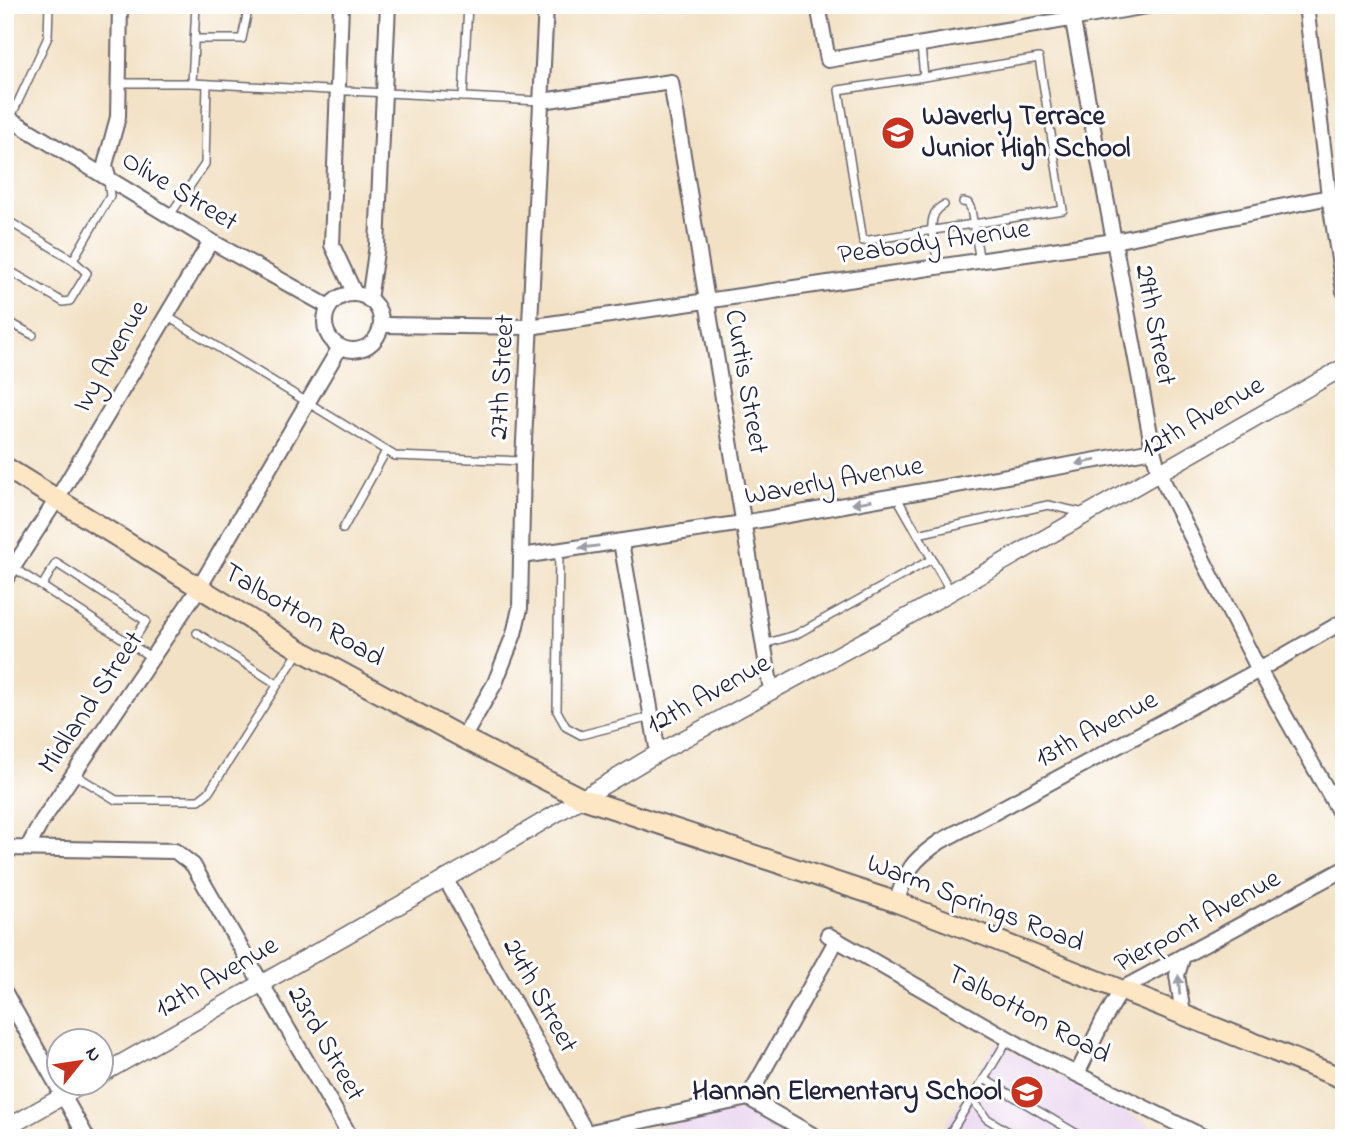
<svg xmlns="http://www.w3.org/2000/svg" width="1349" height="1143" viewBox="0 0 1349 1143" font-family="'Indie Flower',sans-serif">
<style>
.built{fill:#e8d2ee}
.lines{fill:none;stroke-linecap:round;stroke-linejoin:round}
.service-casing{stroke:#6b656b;stroke-width:10}
.minor-casing{stroke:#6b656b;stroke-width:18}
.tertiary-casing{stroke:#6b656b;stroke-width:19}
.secondary-casing{stroke:#6b656b;stroke-width:23}
.service{stroke:#fff;stroke-width:7}
.minor{stroke:#fff;stroke-width:14}
.tertiary{stroke:#fff;stroke-width:16}
.secondary{stroke:#fce6c4;stroke-width:19}
.oneway{fill:#9c9ca7}
.labels{text-anchor:middle;dominant-baseline:central;stroke-width:6;stroke-linejoin:round;paint-order:stroke}
.poi-label{font-size:28px;font-weight:bold;fill:#22223b;stroke:#fff;text-anchor:start}
.street-label{font-size:28px;fill:#22223b;stroke:#fff}
</style>
<rect width="100%" height="100%" fill="#fff"/>
<filter id="ink" filterUnits="userSpaceOnUse"><feTurbulence type="fractalNoise" baseFrequency=".0143" numOctaves="2"/><feDisplacementMap in="SourceGraphic" scale="14" xChannelSelector="R" yChannelSelector="G"/><feConvolveMatrix kernelMatrix="1 2 1 2 8 2 1 2 1" color-interpolation-filters="sRGB"/></filter>
<filter id="wash" filterUnits="userSpaceOnUse"><feTurbulence type="fractalNoise" baseFrequency=".00686" numOctaves="4" result="noise"/><feDisplacementMap in="SourceGraphic" scale="28" xChannelSelector="R" yChannelSelector="G"/><feGaussianBlur stdDeviation="1.57" result="paint"/><feColorMatrix in="noise" values="0 0 0 0 0 0 0 0 0 0 0 0 0 0 0 0 0 1.4 0 .05"/><feComposite in="paint" operator="in"/></filter>
<g filter="url(#wash)">
<rect width="100%" height="100%" fill="#f2e1c4"/>
<g class="built">
<path d="M996,1042L1174,1138H938Z"/>
<path d="M743,1109L796,1138H599Z"/>
</g>
</g>
<g filter="url(#ink)">
<g class="lines">
<defs>
<g id="service">
<path d="M194,39H242L249,5"/>
<path d="M921,46L924,77L1039,58L1063,210L863,241L839,90L924,77"/>
<path d="M119,83H192L541,101"/>
<path d="M192,83L196,5"/>
<path d="M463,97L468,5"/>
<path d="M10,119L48,37L49,5"/>
<path d="M963,202L968,203L971,209L980,262"/>
<path d="M170,215L205,164L207,84"/>
<path d="M5,219L73,260L87,273L70,301L63,302L5,268"/>
<path d="M73,260L110,196L108,180"/>
<path d="M939,267C936,248 922,215 944,205"/>
<path d="M165,315L395,456L522,461"/>
<path d="M5,320L33,335"/>
<path d="M896,496L951,592"/>
<path d="M343,529L386,451"/>
<path d="M918,534L1048,505L1084,513"/>
<path d="M559,551L557,711L566,727L581,735L651,717"/>
<path d="M14,568L152,658"/>
<path d="M42,586L56,563L146,621L131,644"/>
<path d="M197,633L277,684"/>
<path d="M764,644L795,635L932,559"/>
<path d="M74,774L116,800H199L209,792L298,653"/>
<path d="M984,1079L1008,1039"/>
<path d="M972,1098L986,1118L1018,1138"/>
<path d="M947,1138L984,1079L1084,1138"/>
</g>
<g id="minor">
<path d="M341,5L332,245L355,294"/>
<path d="M818,5L828,60L1153,5"/>
<path d="M1070,5L1153,450L1159,473L1259,670L1344,820"/>
<path d="M1306,5L1329,196L1344,291"/>
<path d="M542,101L671,82L771,690"/>
<path d="M5,116L211,241L329,307"/>
<path d="M108,176L105,165L118,117L120,5"/>
<circle cx="353" cy="322" r="28"/>
<path d="M369,300L377,245L388,5"/>
<path d="M381,325L529,327L1114,241L1344,194"/>
<path d="M621,542L658,753"/>
<path d="M522,556L743,523L1153,450"/>
<path d="M5,580L57,499L211,241"/>
<path d="M463,738L495,683L514,634L520,608L523,461L546,5"/>
<path d="M28,847L42,821L199,588L340,347"/>
<path d="M5,848L175,851L193,865L351,1138"/>
<path d="M445,878L589,1138"/>
<path d="M896,902C908,869 910,862 941,841L1259,670L1344,621"/>
<path d="M828,935L1028,1050L1206,1138"/>
<path d="M5,993L87,1138"/>
<path d="M1183,1014L1177,975L1183,956"/>
<path d="M1077,1074L1103,1021L1122,989L1344,869"/>
<path d="M748,1098L818,1138"/>
<path d="M577,1138L586,1133L748,1098L836,941"/>
</g>
<g id="tertiary">
<path d="M102,1074L463,869L658,753L900,621L1344,367"/>
<path d="M5,1129L84,1084"/>
</g>
<path id="secondary" d="M5,467L300,650L463,738L581,798L896,902L986,936L1344,1079"/>
</defs>
<use href="#service" class="service-casing"/>
<use href="#minor" class="minor-casing"/>
<use href="#tertiary" class="tertiary-casing"/>
<use href="#secondary" class="secondary-casing"/>
<use href="#service" class="service"/>
<use href="#minor" class="minor"/>
<use href="#tertiary" class="tertiary"/>
<use href="#secondary" class="secondary"/>
</g>
<defs><path id="oneway-solid" d="M-6-.8H1V-3.2L6.5 0L1 3.2V.8H-6Z" transform="scale(1.75)"/></defs>
<g class="oneway">
<use href="#oneway-solid" transform="translate(1086 462) rotate(170)"/>
<use href="#oneway-solid" transform="translate(862 502) rotate(170)"/>
<use href="#oneway-solid" transform="translate(589 547) rotate(172)"/>
<use href="#oneway-solid" transform="translate(1179 985) rotate(-94)"/>
</g>
</g>
<defs>
<symbol id="school-disc" viewBox="-11 -11 22 22"><circle r="9.5" fill="#c8321e" stroke="#fff"/><path d="M0-5L7-2L0 1L-7-2ZM-4 1L0 2.5L4 1V4Q0 6-4 4Z" fill="#fff"/></symbol>
</defs>
<g fill-rule="evenodd">
<use href="#school-disc" x="879" y="114" width="38" height="38"/>
<use href="#school-disc" x="1008" y="1073" width="38" height="38"/>
</g>
<g class="labels">
<g class="poi-label">
<text x="922" y="117">Waverly Terrace<tspan x="922" dy="32">Junior High School</tspan></text>
<text x="1002" y="1092" text-anchor="end">Hannan Elementary School</text>
</g>
<g class="street-label">
<text transform="translate(179 192) rotate(31)">Olive Street</text>
<text transform="translate(934 243) rotate(-8)">Peabody Avenue</text>
<text transform="translate(1154 325) rotate(79)">29th Street</text>
<text transform="translate(112 357) rotate(-60)">Ivy Avenue</text>
<text transform="translate(503 377) rotate(-87)">27th Street</text>
<text transform="translate(745 382) rotate(80)">Curtis Street</text>
<text transform="translate(1203 418) rotate(-30)">12th Avenue</text>
<text transform="translate(834 482) rotate(-10)">Waverly Avenue</text>
<text transform="translate(303 616) rotate(30)">Talbotton Road</text>
<text transform="translate(709 695) rotate(-29)">12th Avenue</text>
<text transform="translate(92 703) rotate(-56)">Midland Street</text>
<text transform="translate(1097 730) rotate(-28)">13th Avenue</text>
<text transform="translate(975 904) rotate(21)">Warm Springs Road</text>
<text transform="translate(1198 922) rotate(-29)">Pierpont Avenue</text>
<text transform="translate(217 978) rotate(-30)">12th Avenue</text>
<text transform="translate(539 996) rotate(61)">24th Street</text>
<text transform="translate(1028 1015) rotate(28)">Talbotton Road</text>
<text transform="translate(325 1044) rotate(60)">23rd Street</text>
</g>
</g>
<rect width="1349" height="1143" fill="none" stroke="#fff" stroke-width="28"/>
<g transform="translate(80 1062) rotate(60)"><circle r="33" fill="#ffffff" stroke="#a7a7b1" stroke-width="2"/>
<path d="M0-5L12 26L0 18L-12 26Z" fill="#c8321e"/>
<text y="-10" font-size="19" font-weight="bold" text-anchor="middle" fill="#22223b">N</text>
</g>
</svg>
